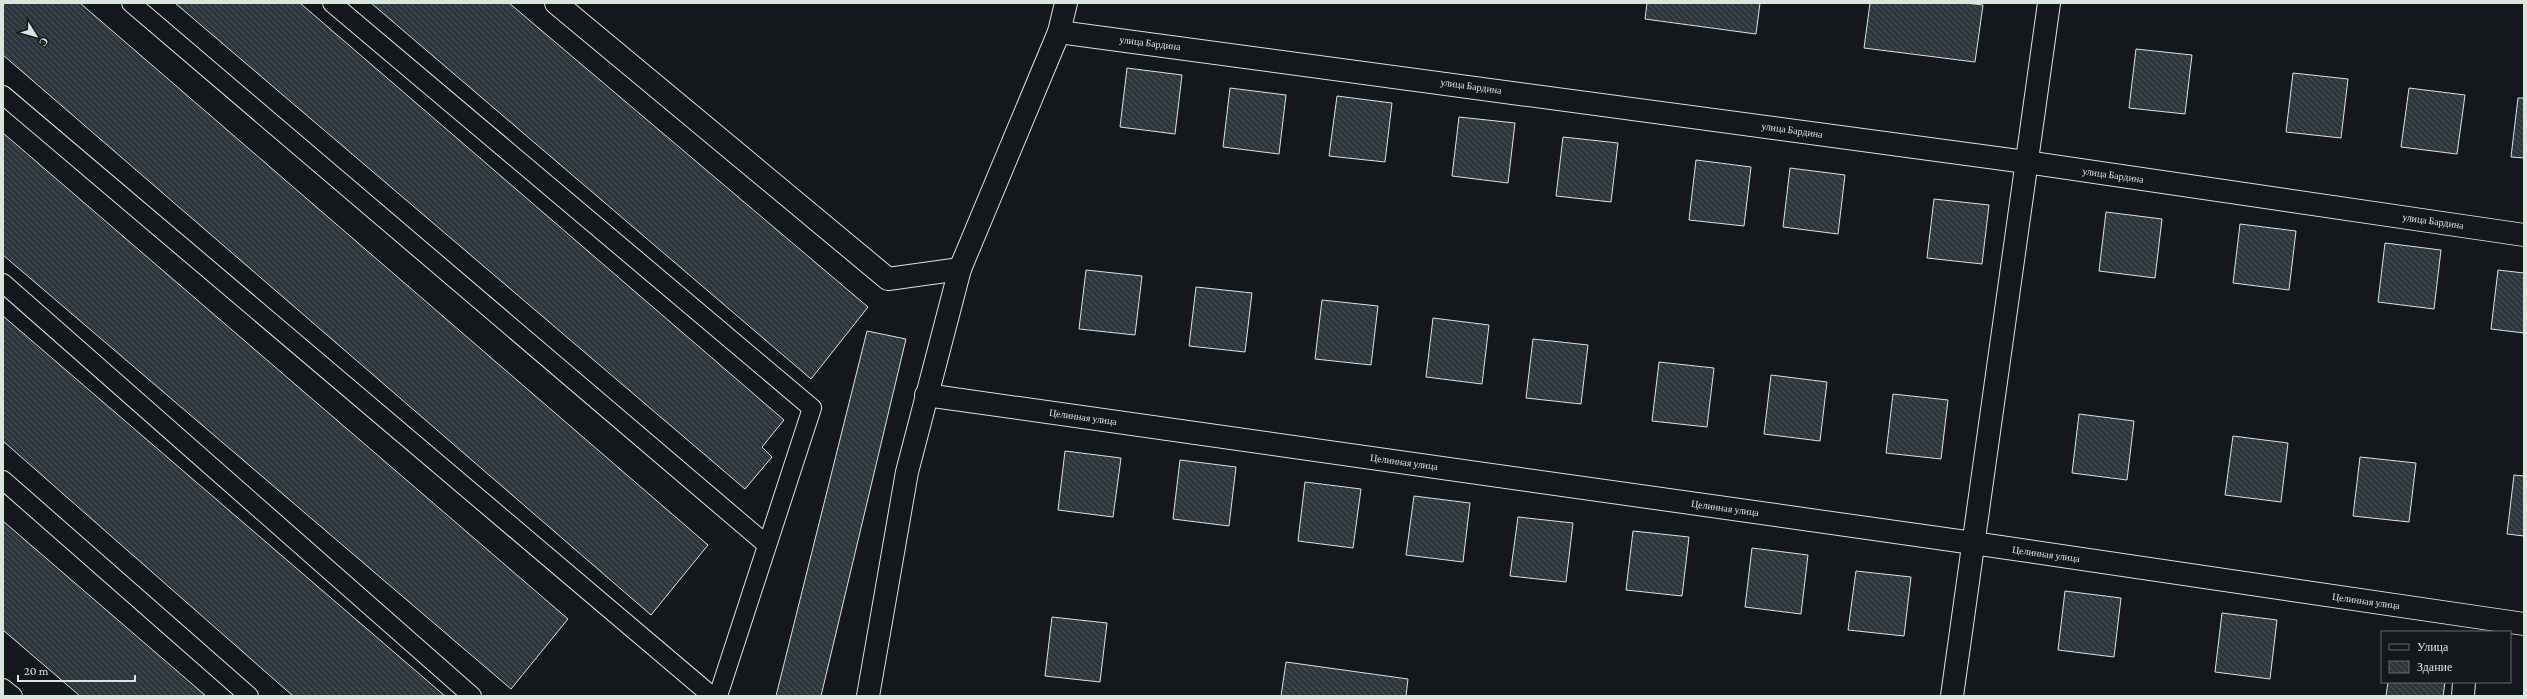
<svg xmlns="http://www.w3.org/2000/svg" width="2527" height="699" viewBox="0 0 2527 699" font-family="'Crimson Pro',serif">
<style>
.building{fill:url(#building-back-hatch);stroke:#d8e6dc}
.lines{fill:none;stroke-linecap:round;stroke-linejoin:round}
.lane-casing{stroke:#d8e6dc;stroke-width:20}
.street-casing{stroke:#d8e6dc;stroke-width:24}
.lane{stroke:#14181c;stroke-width:18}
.street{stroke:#14181c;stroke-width:22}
.labels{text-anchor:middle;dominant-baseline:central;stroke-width:3;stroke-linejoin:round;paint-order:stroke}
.street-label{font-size:10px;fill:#d8e6dc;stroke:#14181c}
</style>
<defs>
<pattern id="building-back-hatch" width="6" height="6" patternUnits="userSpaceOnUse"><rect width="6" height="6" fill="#2c363c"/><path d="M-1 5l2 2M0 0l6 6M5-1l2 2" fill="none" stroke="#4a5358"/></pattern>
</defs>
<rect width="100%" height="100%" fill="#14181c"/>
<g class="building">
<path d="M3,3H80L708,545L651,615L3,55Z"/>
<path d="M175,3H300L784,420L762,447L772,457L745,489Z"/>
<path d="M371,3H509L868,307L811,379Z"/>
<path d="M1647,3H1760L1756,34L1645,19Z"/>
<path d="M1870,3H1966L1983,5L1975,62L1864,48Z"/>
<path d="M2136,49L2192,55L2185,114L2129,108Z"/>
<path d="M1127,68L1182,75L1175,134L1120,127Z"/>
<path d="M2293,73L2348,79L2341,138L2286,132Z"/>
<path d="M1230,88L1286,95L1279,154L1223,147Z"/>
<path d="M2409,88L2465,95L2457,154L2401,147Z"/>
<path d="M1337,96L1392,103L1385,162L1329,156Z"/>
<path d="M2518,98H2524V158L2511,157Z"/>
<path d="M1459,117L1515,123L1508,183L1452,176Z"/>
<path d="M3,133L568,619L511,689L3,255Z"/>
<path d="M1563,137L1618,143L1611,202L1556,196Z"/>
<path d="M1696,160L1751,167L1744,226L1689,220Z"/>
<path d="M1790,168L1845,175L1838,234L1783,227Z"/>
<path d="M1934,199L1989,205L1982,264L1927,258Z"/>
<path d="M2106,212L2162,219L2155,278L2099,271Z"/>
<path d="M2240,224L2296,231L2289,290L2233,283Z"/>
<path d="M2385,243L2441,250L2434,309L2378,302Z"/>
<path d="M1086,270L1142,276L1135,335L1079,329Z"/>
<path d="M2498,270L2524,273V333L2491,329Z"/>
<path d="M1196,287L1252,293L1245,352L1189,346Z"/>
<path d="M1322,300L1378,306L1371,365L1315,359Z"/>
<path d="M3,316L445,696H293L3,441Z"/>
<path d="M1433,318L1489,325L1482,384L1426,377Z"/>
<path d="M867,331L906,339L821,696H776Z"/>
<path d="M1533,339L1588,345L1581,404L1526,398Z"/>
<path d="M1659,362L1714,368L1707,427L1652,421Z"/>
<path d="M1771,375L1827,382L1820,441L1764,434Z"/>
<path d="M1893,394L1948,400L1941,459L1886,453Z"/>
<path d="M2079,414L2134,421L2127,480L2072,473Z"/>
<path d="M2233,436L2288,443L2281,502L2225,495Z"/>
<path d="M1065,451L1121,458L1113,517L1058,510Z"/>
<path d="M2360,457L2416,463L2409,522L2353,516Z"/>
<path d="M1180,460L1236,467L1229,526L1173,519Z"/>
<path d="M2514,475L2524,476V536L2507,534Z"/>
<path d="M1305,482L1361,489L1353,548L1298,541Z"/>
<path d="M1414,496L1470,503L1463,562L1406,555Z"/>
<path d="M1518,517L1573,523L1566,582L1510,576Z"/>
<path d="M3,521L206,696H80L3,630Z"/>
<path d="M1633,531L1689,537L1682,596L1626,590Z"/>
<path d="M1752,548L1808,555L1801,614L1745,607Z"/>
<path d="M1856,571L1911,577L1904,636L1848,630Z"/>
<path d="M2065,591L2121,598L2114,657L2058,650Z"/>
<path d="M2222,613L2277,620L2270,679L2215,672Z"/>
<path d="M1052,617L1107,623L1100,682L1045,676Z"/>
<path d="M1286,662L1408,679L1406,696H1281Z"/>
<path d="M2388,682H2445L2443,696H2386Z"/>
</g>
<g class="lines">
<defs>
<g id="lane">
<path d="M131,3L767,545"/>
<path d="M332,3L812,408L718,696"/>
<path d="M3,95L712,696"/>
<path d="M3,283L472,696"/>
<path d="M3,480L249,696"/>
<path d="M3,688L13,696"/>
</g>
<g id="street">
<path d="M556,3L888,279L960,269"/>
<path d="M1059,32L2026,162L2524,235"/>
<path d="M926,395L1973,543L2524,624"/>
<path d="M868,696L907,472L960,269L1059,32L1066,3"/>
<path d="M1952,696L2049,3"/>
<path d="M2463,696L2464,682"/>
</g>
</defs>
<use href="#lane" class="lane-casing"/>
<use href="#street" class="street-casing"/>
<use href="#lane" class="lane"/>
<use href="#street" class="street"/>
</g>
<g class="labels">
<g class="street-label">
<text transform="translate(1150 43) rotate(7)">улица Бардина</text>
<text transform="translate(1471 86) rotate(8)">улица Бардина</text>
<text transform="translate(1792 130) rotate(8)">улица Бардина</text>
<text transform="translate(2113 175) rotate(8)">улица Бардина</text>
<text transform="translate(2433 221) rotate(8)">улица Бардина</text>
<text transform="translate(1083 417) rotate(8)">Целинная улица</text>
<text transform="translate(1404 462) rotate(8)">Целинная улица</text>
<text transform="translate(1725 508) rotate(8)">Целинная улица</text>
<text transform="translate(2046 554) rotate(8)">Целинная улица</text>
<text transform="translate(2366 601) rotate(8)">Целинная улица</text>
</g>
</g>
<rect width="2527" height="699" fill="none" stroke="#d8e6dc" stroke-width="8"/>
<rect x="2381" y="631" width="130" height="52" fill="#14181c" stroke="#626a69"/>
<rect x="2389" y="644" width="20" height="6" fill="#14181c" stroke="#626a69"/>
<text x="2417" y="651" font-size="12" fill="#d8e6dc">Улица</text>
<rect x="2389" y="661" width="20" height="12" fill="url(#building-back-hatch)" stroke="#626a69"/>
<text x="2417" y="671" font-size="12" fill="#d8e6dc">Здание</text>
<g transform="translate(36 36) rotate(127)" stroke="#14181c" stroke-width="3" paint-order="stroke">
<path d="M0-3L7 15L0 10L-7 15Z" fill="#d8e6dc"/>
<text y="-6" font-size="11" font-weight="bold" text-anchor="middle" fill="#d8e6dc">С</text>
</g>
<path d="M18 675v6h117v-6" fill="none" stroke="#d8e6dc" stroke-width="2"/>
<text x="24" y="675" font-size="12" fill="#d8e6dc" stroke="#14181c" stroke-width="3" paint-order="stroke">20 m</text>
</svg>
